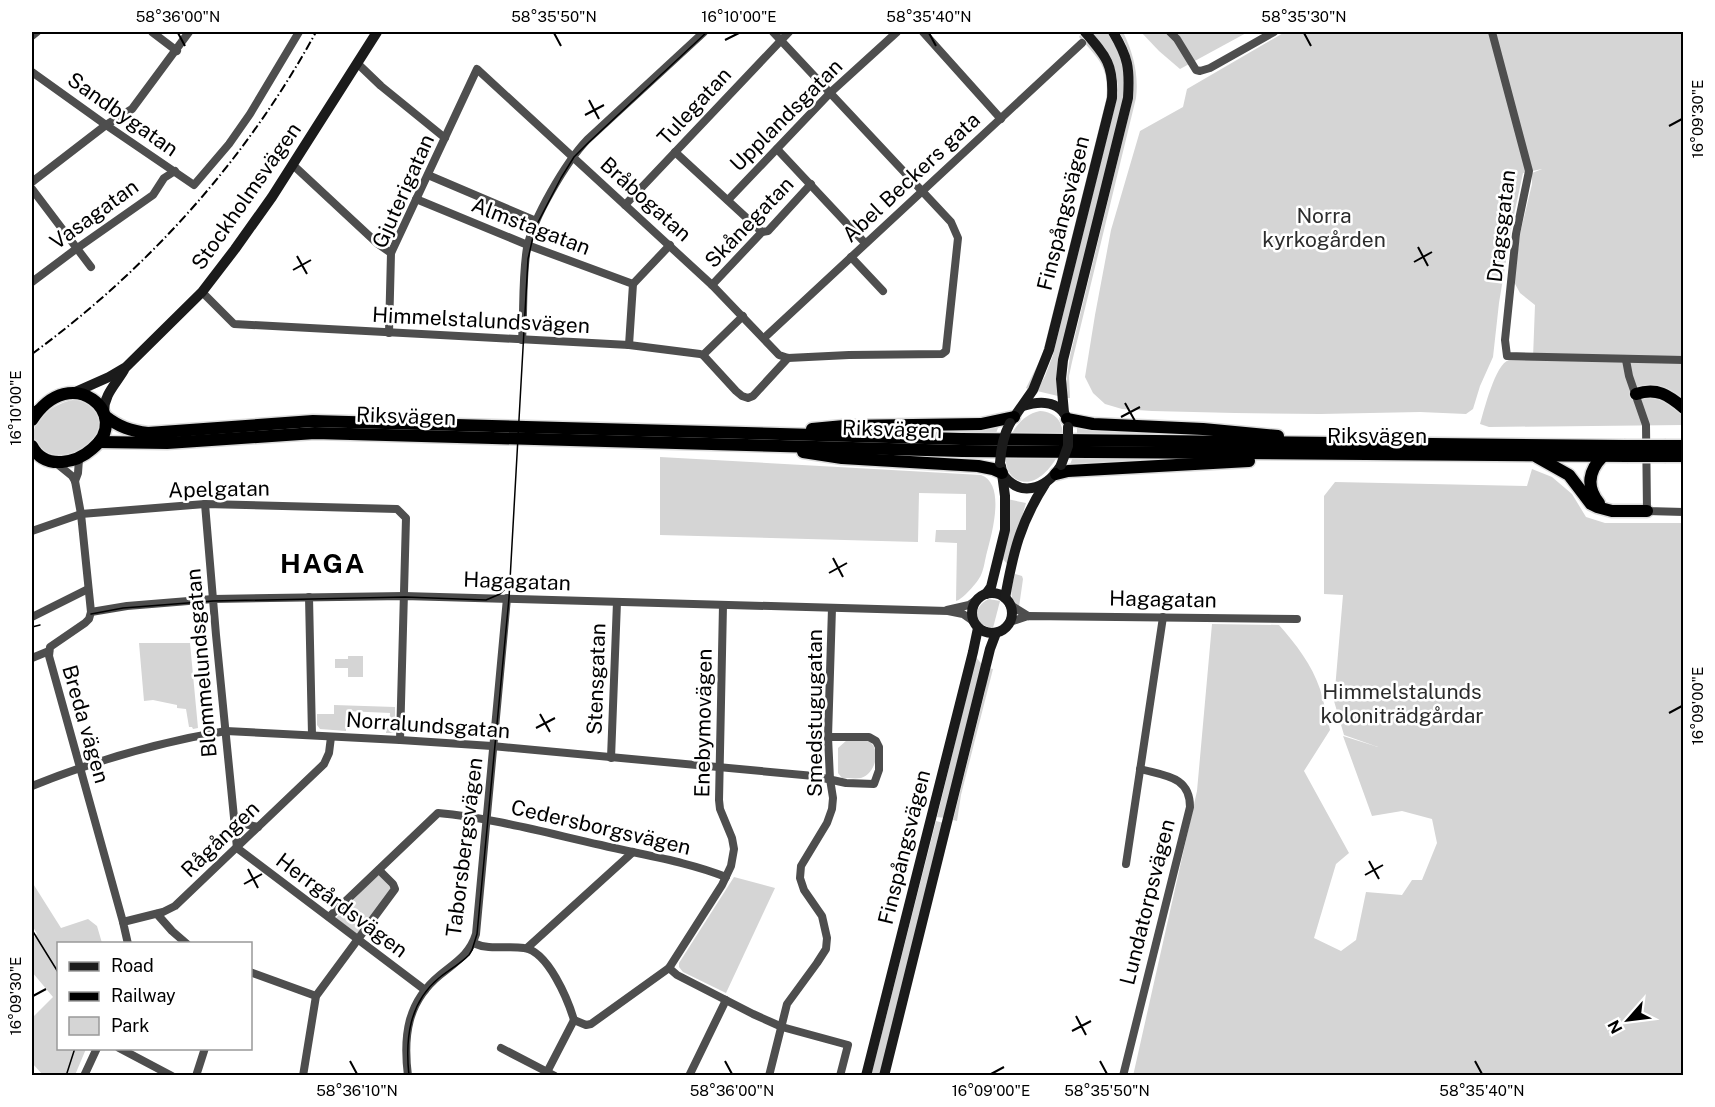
<svg xmlns="http://www.w3.org/2000/svg" width="1715" height="1107" viewBox="0 0 1715 1107" font-family="'Public Sans',sans-serif">
<style>
.green{fill:#d5d5d5}
.lines{fill:none;stroke-linecap:round;stroke-linejoin:round}
.trunk-casing{stroke:#dbdbdb;stroke-width:15}
.minor{stroke:#4e4e4e;stroke-width:8}
.secondary{stroke:#1b1b1b;stroke-width:10}
.trunk{stroke:#000;stroke-width:12}
.tram{stroke:#000;stroke-width:1.5}
.rail{stroke:#000;stroke-width:2;stroke-dasharray:9 3 1.5 3;stroke-linecap:butt}
.trunk-bridge-casing{stroke:#dbdbdb;stroke-width:15;stroke-linecap:butt}
.secondary-bridge{stroke:#1b1b1b;stroke-width:10}
.trunk-bridge{stroke:#000;stroke-width:12}
.ticks{fill:none;stroke:#000;stroke-width:2}
.labels{text-anchor:middle;dominant-baseline:central;stroke-width:5;stroke-linejoin:round;paint-order:stroke}
.street-label{font-size:21px;fill:#000;stroke:#fff}
.park-label{font-size:21px;fill:#2c2c2c;stroke:#fff}
.district-label{font-size:27px;font-weight:bold;letter-spacing:1.5px;fill:#000;stroke:#fff}
.neatline{fill:none;stroke:#000;stroke-width:2}
.ticks-label{font-size:15px;text-anchor:middle;fill:#000}
</style>
<rect width="100%" height="100%" fill="#fff"/>
<g class="green">
<path d="M1090,32H1107L1122,58L1126,92L1058,396L1037,391L1045,376L1053,355L1118,93C1118,67 1108,50 1090,32Z"/>
<path d="M1119,32H1123C1133,52 1139,75 1136,98L1072,362L1069,376L1070,398H1067L1066,384L1070,356L1133,98C1135,75 1132,51 1119,32Z"/>
<path d="M1141,32H1248L1180,69L1159,51Z"/>
<path d="M1285,32H1683V425L1489,427L1480,424C1484,411 1495,364 1509,360C1516,357 1526,359 1533,358L1535,305L1520,293L1514,282L1520,234L1532,184V173L1542,169L1523,173L1512,224L1499,303L1493,357L1480,386L1473,409L1466,414L1420,412L1320,414L1235,413L1152,411L1122,409L1105,404L1093,393L1085,377L1095,315L1111,230L1140,131L1183,107L1187,89Z"/>
<path d="M1080,35L1094,49L1105,65L1109,91L1045,354L1028,389L1026,388L1042,356L1106,100C1110,68 1099,59 1079,37Z"/>
<path d="M73,400H83L97,409C98,414 101,420 100,424C97,448 67,459 47,455C44,452 38,448 36,444C25,421 55,403 73,400Z"/>
<path d="M1040,411C1056,412 1063,422 1063,437H1010C1017,424 1025,414 1040,411Z"/>
<path d="M999,425L995,436L826,429Z"/>
<path d="M1077,427L1259,437H1077Z"/>
<path d="M1005,456L1057,457C1049,471 1032,490 1014,478C1007,472 1006,464 1005,456Z"/>
<path d="M660,457L981,475C1006,484 992,533 987,552C985,559 984,569 981,575C978,582 962,600 956,601L957,543L935,542L936,530H966V494L919,493L918,542L660,535Z"/>
<path d="M1073,457L1259,458L1069,467Z"/>
<path d="M1532,469L1552,477L1572,494L1586,517L1605,523H1683V1075L1133,1076L1197,791L1212,624L1279,625C1296,644 1312,665 1320,689C1324,702 1327,716 1330,730L1304,771L1349,853L1336,864L1314,938L1341,951L1356,940L1366,892L1402,895L1412,880H1422L1437,843L1432,819L1402,811L1372,816L1343,736L1378,747L1344,735L1334,701L1343,595L1324,594V496L1335,482L1527,486Z"/>
<path d="M1007,499L1026,503L1008,565L1002,558C1007,538 1014,519 1007,499Z"/>
<path d="M1015,574L1022,576L1023,579L1019,607C1007,598 1012,586 1015,574Z"/>
<path d="M989,599L1000,601L993,628C974,626 971,607 989,599Z"/>
<path d="M139,643H190L198,728L193,729L192,727H189L186,709L177,708V705L153,700L144,701Z"/>
<path d="M348,656H363V677H348V668H335V659H348Z"/>
<path d="M976,657L983,666L945,818L937,817Z"/>
<path d="M988,668L993,669L961,795L957,821L953,820L985,691Z"/>
<path d="M334,705L395,707V732L392,733H386V728L389,727L390,713L346,711V731L320,729L317,725V714H334Z"/>
<path d="M847,740C853,740 861,739 866,740C883,746 876,774 861,778C856,779 848,778 842,778L838,773V748Z"/>
<path d="M936,821L944,823L880,1075L871,1076Z"/>
<path d="M378,874L392,889L357,934L336,918Z"/>
<path d="M734,877L775,888L726,993L683,972L679,967V963Z"/>
<path d="M32,882L61,928L88,919L97,926L102,943L58,944V1048L86,1049L75,1075H43L32,1063V1018L53,997L32,972V964L34,961L32,957V945L34,943L32,939L37,934L32,925Z"/>
</g>
<g class="lines">
<defs>
<g id="trunk">
<path d="M1636,394C1657,387 1668,395 1684,408"/>
<path d="M105,416C119,427 131,431 148,433L313,421L961,439L1624,446"/>
<path d="M1067,419L1093,424L1203,429L1278,436"/>
<path d="M32,420C71,359 134,416 92,449C83,457 74,461 62,462C48,463 38,458 32,446"/>
<path d="M812,429L844,426L981,424L1014,417"/>
<path d="M99,442L167,443L315,433L962,451L1627,456"/>
<path d="M1666,446H1684"/>
<path d="M803,452L842,458L978,466L993,469L1002,473"/>
<path d="M1666,456H1684"/>
<path d="M1537,457L1569,475L1591,504L1597,507L1612,511H1647"/>
<path d="M1056,474L1068,471L1249,461"/>
<path d="M1599,503C1585,486 1589,470 1603,456"/>
</g>
</defs>
<use href="#trunk" class="trunk-casing"/>
<g class="minor">
<path d="M152,32L177,51"/>
<path d="M923,32L1001,119"/>
<path d="M1170,32L1177,39L1196,70L1200,71L1210,68L1274,32"/>
<path d="M1492,32L1529,171L1516,234L1505,340L1507,356L1684,360"/>
<path d="M32,36L37,32"/>
<path d="M357,63L381,86L445,138"/>
<path d="M32,72L106,125L194,185L229,144L250,114L299,32"/>
<path d="M777,149L865,243"/>
<path d="M675,152L762,232"/>
<path d="M293,165L378,244L391,253"/>
<path d="M428,175L536,221"/>
<path d="M32,182L106,125L132,109L189,32"/>
<path d="M32,189L91,267"/>
<path d="M416,199L530,246L633,284"/>
<path d="M728,200L831,92L897,32"/>
<path d="M625,205L789,32"/>
<path d="M851,257L883,291"/>
<path d="M32,282L76,249L153,195L164,178L175,171"/>
<path d="M712,285L762,232L768,231L811,184"/>
<path d="M202,292L234,324L629,345L700,354L703,355L736,391L742,396L748,398L753,396L788,358"/>
<path d="M389,333L391,253L477,69L712,285L779,355L788,358L849,355L942,354L946,351L958,238L951,222L773,32"/>
<path d="M764,338L1082,43"/>
<path d="M522,340C524,310 522,278 527,248C533,218 566,162 587,140L704,32"/>
<path d="M629,345L633,284L670,245"/>
<path d="M703,355L743,316"/>
<path d="M1626,360L1629,376L1646,425L1647,511L1684,512"/>
<path d="M56,463L72,476L75,481L81,514L91,612L89,619L85,623L50,647L49,656L123,922"/>
<path d="M75,481L78,473L79,459"/>
<path d="M205,504L216,635L237,848"/>
<path d="M32,531L81,514L205,504L397,509L406,518L400,740"/>
<path d="M309,597L312,735"/>
<path d="M1009,604L1028,616"/>
<path d="M947,610L969,605L979,598"/>
<path d="M91,612L127,606L213,599L404,596L948,611L963,614L973,621"/>
<path d="M32,617L88,589"/>
<path d="M1010,622L1028,616L1297,619"/>
<path d="M32,658L49,651"/>
<path d="M611,758L617,602"/>
<path d="M32,786C94,761 159,742 226,731L400,740L492,746L814,776L846,783L874,784L879,770V747L876,741L869,737H828"/>
<path d="M235,817L245,824L258,827"/>
<path d="M237,848L425,990"/>
<path d="M1126,864L1163,617"/>
<path d="M157,914L172,931L187,944"/>
<path d="M329,917L438,813C493,818 547,833 601,845C642,855 686,861 726,877"/>
<path d="M473,943C491,951 506,945 524,948C548,951 568,1000 574,1020"/>
<path d="M128,944L123,922L163,912L175,906L324,764L329,753L331,737"/>
<path d="M527,948L633,852"/>
<path d="M669,968L677,975L753,1014L782,1027L848,1045L840,1076"/>
<path d="M250,972L316,996"/>
<path d="M119,1048L172,1076"/>
<path d="M501,1048L555,1076"/>
<path d="M84,1076L97,1048"/>
<path d="M196,1076L205,1048"/>
<path d="M303,1076L316,996L395,889L393,884L379,870"/>
<path d="M408,1076C403,1036 407,1002 440,975C456,962 470,954 476,934L507,598"/>
<path d="M545,1076L574,1020L586,1025L591,1024L669,968L722,885L731,866L734,849L732,838L720,809L719,800L723,605"/>
<path d="M689,1076L726,1000"/>
<path d="M769,1076L787,1004L817,963L826,949L827,938L822,916L804,890L800,878L801,866L827,823L832,809L833,798L830,779L828,737L832,608"/>
<path d="M1123,1076L1190,807C1190,776 1165,776 1140,769"/>
</g>
<g class="secondary">
<path d="M73,393L109,377L126,367L202,292L235,249L272,197L377,32"/>
<path d="M1023,406C1039,401 1058,400 1067,418"/>
<path d="M104,412C104,394 116,384 124,370"/>
<path d="M1064,413L1061,379L1063,360L1128,98C1130,68 1128,57 1113,32"/>
<path d="M1010,423L1033,390L1049,350L1112,98C1114,65 1106,56 1085,32"/>
<path d="M1002,473C1019,498 1045,490 1060,467"/>
<circle cx="992" cy="613" r="20"/>
<path d="M986,594L991,587L1005,530V496L1001,466"/>
<path d="M1005,598C1013,553 1020,523 1045,484"/>
<path d="M866,1076L973,652L978,628"/>
<path d="M884,1076L990,649L996,633"/>
</g>
<use href="#trunk" class="trunk"/>
<g class="tram">
<path d="M91,614L123,608L213,601L405,597L486,600L500,594L506,588L509,580"/>
<path d="M32,627L40,625"/>
<path d="M32,930L58,972"/>
<path d="M66,1076L75,1048"/>
<path d="M409,1076C405,1039 409,1003 439,978C449,970 460,964 469,955L472,950L477,934L509,598L528,259L535,228L561,178L574,157L589,142L707,32"/>
</g>
<path class="rail" d="M32,354C149,268 246,160 316,32"/>
<defs>
<g id="trunk-bridge">
<path d="M1624,446H1666"/>
<path d="M1627,456H1666"/>
</g>
</defs>
<use href="#trunk-bridge" class="trunk-bridge-casing"/>
<g class="secondary-bridge">
<path d="M1000,463C1001,448 1003,436 1010,423"/>
<path d="M1061,465L1068,446V427"/>
</g>
<use href="#trunk-bridge" class="trunk-bridge"/>
</g>
<path class="ticks" d="M178,33L185,46M554,33L561,46M929,33L936,46M1304,33L1311,46M725,40L739,33M589,100L599,119M585,115L604,105M1669,126L1682,119M1418,247L1428,266M297,256L307,274M1414,262L1432,252M293,270L311,260M1125,403L1135,421M33,408L46,401M1121,417L1140,407M833,558L843,577M829,573L847,563M1669,713L1682,706M540,714L550,732M536,728L555,718M1369,861L1379,879M248,869L258,888M1365,875L1383,865M244,884L262,874M33,996L46,989M1076,1016L1086,1035M1072,1031L1091,1021M350,1061L357,1074M725,1061L732,1074M1100,1061L1107,1074M1475,1061L1482,1074M991,1074L1004,1067"/>
<g class="labels">
<g class="street-label">
<text transform="translate(694 106) rotate(-47)">Tulegatan</text>
<text transform="translate(123 114) rotate(35)">Sandbygatan</text>
<text transform="translate(786 115) rotate(-45)">Upplandsgatan</text>
<text transform="translate(911 177) rotate(-43)">Abel Beckers gata</text>
<text transform="translate(403 191) rotate(-66)">Gjuterigatan</text>
<text transform="translate(246 196) rotate(-55)">Stockholmsvägen</text>
<text transform="translate(646 199) rotate(42)">Bråbogatan</text>
<text transform="translate(1063 213) rotate(-76)">Finspångsvägen</text>
<text transform="translate(94 214) rotate(-36)">Vasagatan</text>
<text transform="translate(749 222) rotate(-46)">Skånegatan</text>
<text transform="translate(531 226) rotate(21)">Almstagatan</text>
<text transform="translate(1501 226) rotate(-83)">Dragsgatan</text>
<text transform="translate(481 320) rotate(3)">Himmelstalundsvägen</text>
<text transform="translate(406 416) rotate(2)">Riksvägen</text>
<text transform="translate(892 429) rotate(2)">Riksvägen</text>
<text x="1377" y="435">Riksvägen</text>
<text transform="translate(219 489) rotate(-1)">Apelgatan</text>
<text transform="translate(517 581) rotate(2)">Hagagatan</text>
<text transform="translate(1163 599) rotate(1)">Hagagatan</text>
<text transform="translate(201 663) rotate(-95)">Blommelundsgatan</text>
<text transform="translate(596 679) rotate(-88)">Stensgatan</text>
<text transform="translate(814 713) rotate(-90)">Smedstugugatan</text>
<text transform="translate(703 723) rotate(-89)">Enebymovägen</text>
<text transform="translate(86 724) rotate(74)">Breda vägen</text>
<text transform="translate(428 725) rotate(4)">Norralundsgatan</text>
<text transform="translate(601 827) rotate(13)">Cedersborgsvägen</text>
<text transform="translate(220 839) rotate(-44)">Rågången</text>
<text transform="translate(464 847) rotate(-83)">Taborsbergsvägen</text>
<text transform="translate(904 847) rotate(-76)">Finspångsvägen</text>
<text transform="translate(1147 902) rotate(-76)">Lundatorpsvägen</text>
<text transform="translate(342 905) rotate(37)">Herrgårdsvägen</text>
</g>
<g class="park-label">
<text x="1324" y="215">Norra<tspan x="1324" dy="24">kyrkogården</tspan></text>
<text x="1402" y="691">Himmelstalunds<tspan x="1402" dy="24">koloniträdgårdar</tspan></text>
</g>
<g class="district-label">
<text x="323" y="563">HAGA</text>
</g>
</g>
<rect width="1715" height="1107" fill="none" stroke="#ffffff" stroke-width="66"/>
<rect x="57" y="942" width="195" height="108" fill="#ffffff" stroke="#999999" stroke-width="1.5"/>
<rect x="69" y="962" width="30" height="9" fill="#1b1b1b" stroke="#999999" stroke-width="1.5"/>
<text x="111" y="972" font-size="18" fill="#000000">Road</text>
<rect x="69" y="992" width="30" height="9" fill="#000000" stroke="#999999" stroke-width="1.5"/>
<text x="111" y="1002" font-size="18" fill="#000000">Railway</text>
<rect x="69" y="1017" width="30" height="18" fill="#d5d5d5" stroke="#999999" stroke-width="1.5"/>
<text x="111" y="1032" font-size="18" fill="#000000">Park</text>
<g transform="translate(1628 1020) rotate(242)" stroke="#ffffff" stroke-width="4.5" paint-order="stroke">
<path d="M0-4.5L10 22L0 15L-10 22Z" fill="#000000"/>
<text y="-9" font-size="16" font-weight="bold" text-anchor="middle" fill="#000000">N</text>
</g>
<rect x="33" y="33" width="1649" height="1041" class="neatline"/>
<g class="ticks-label">
<text x="178" y="22">58°36'00"N</text>
<text x="554" y="22">58°35'50"N</text>
<text x="739" y="22">16°10'00"E</text>
<text x="929" y="22">58°35'40"N</text>
<text x="1304" y="22">58°35'30"N</text>
<text transform="translate(1698 119) rotate(-90)" y="5">16°09'30"E</text>
<text transform="translate(16 408) rotate(-90)" y="5">16°10'00"E</text>
<text transform="translate(1698 706) rotate(-90)" y="5">16°09'00"E</text>
<text transform="translate(16 996) rotate(-90)" y="5">16°09'30"E</text>
<text x="357" y="1096">58°36'10"N</text>
<text x="732" y="1096">58°36'00"N</text>
<text x="991" y="1096">16°09'00"E</text>
<text x="1107" y="1096">58°35'50"N</text>
<text x="1482" y="1096">58°35'40"N</text>
</g>
</svg>
